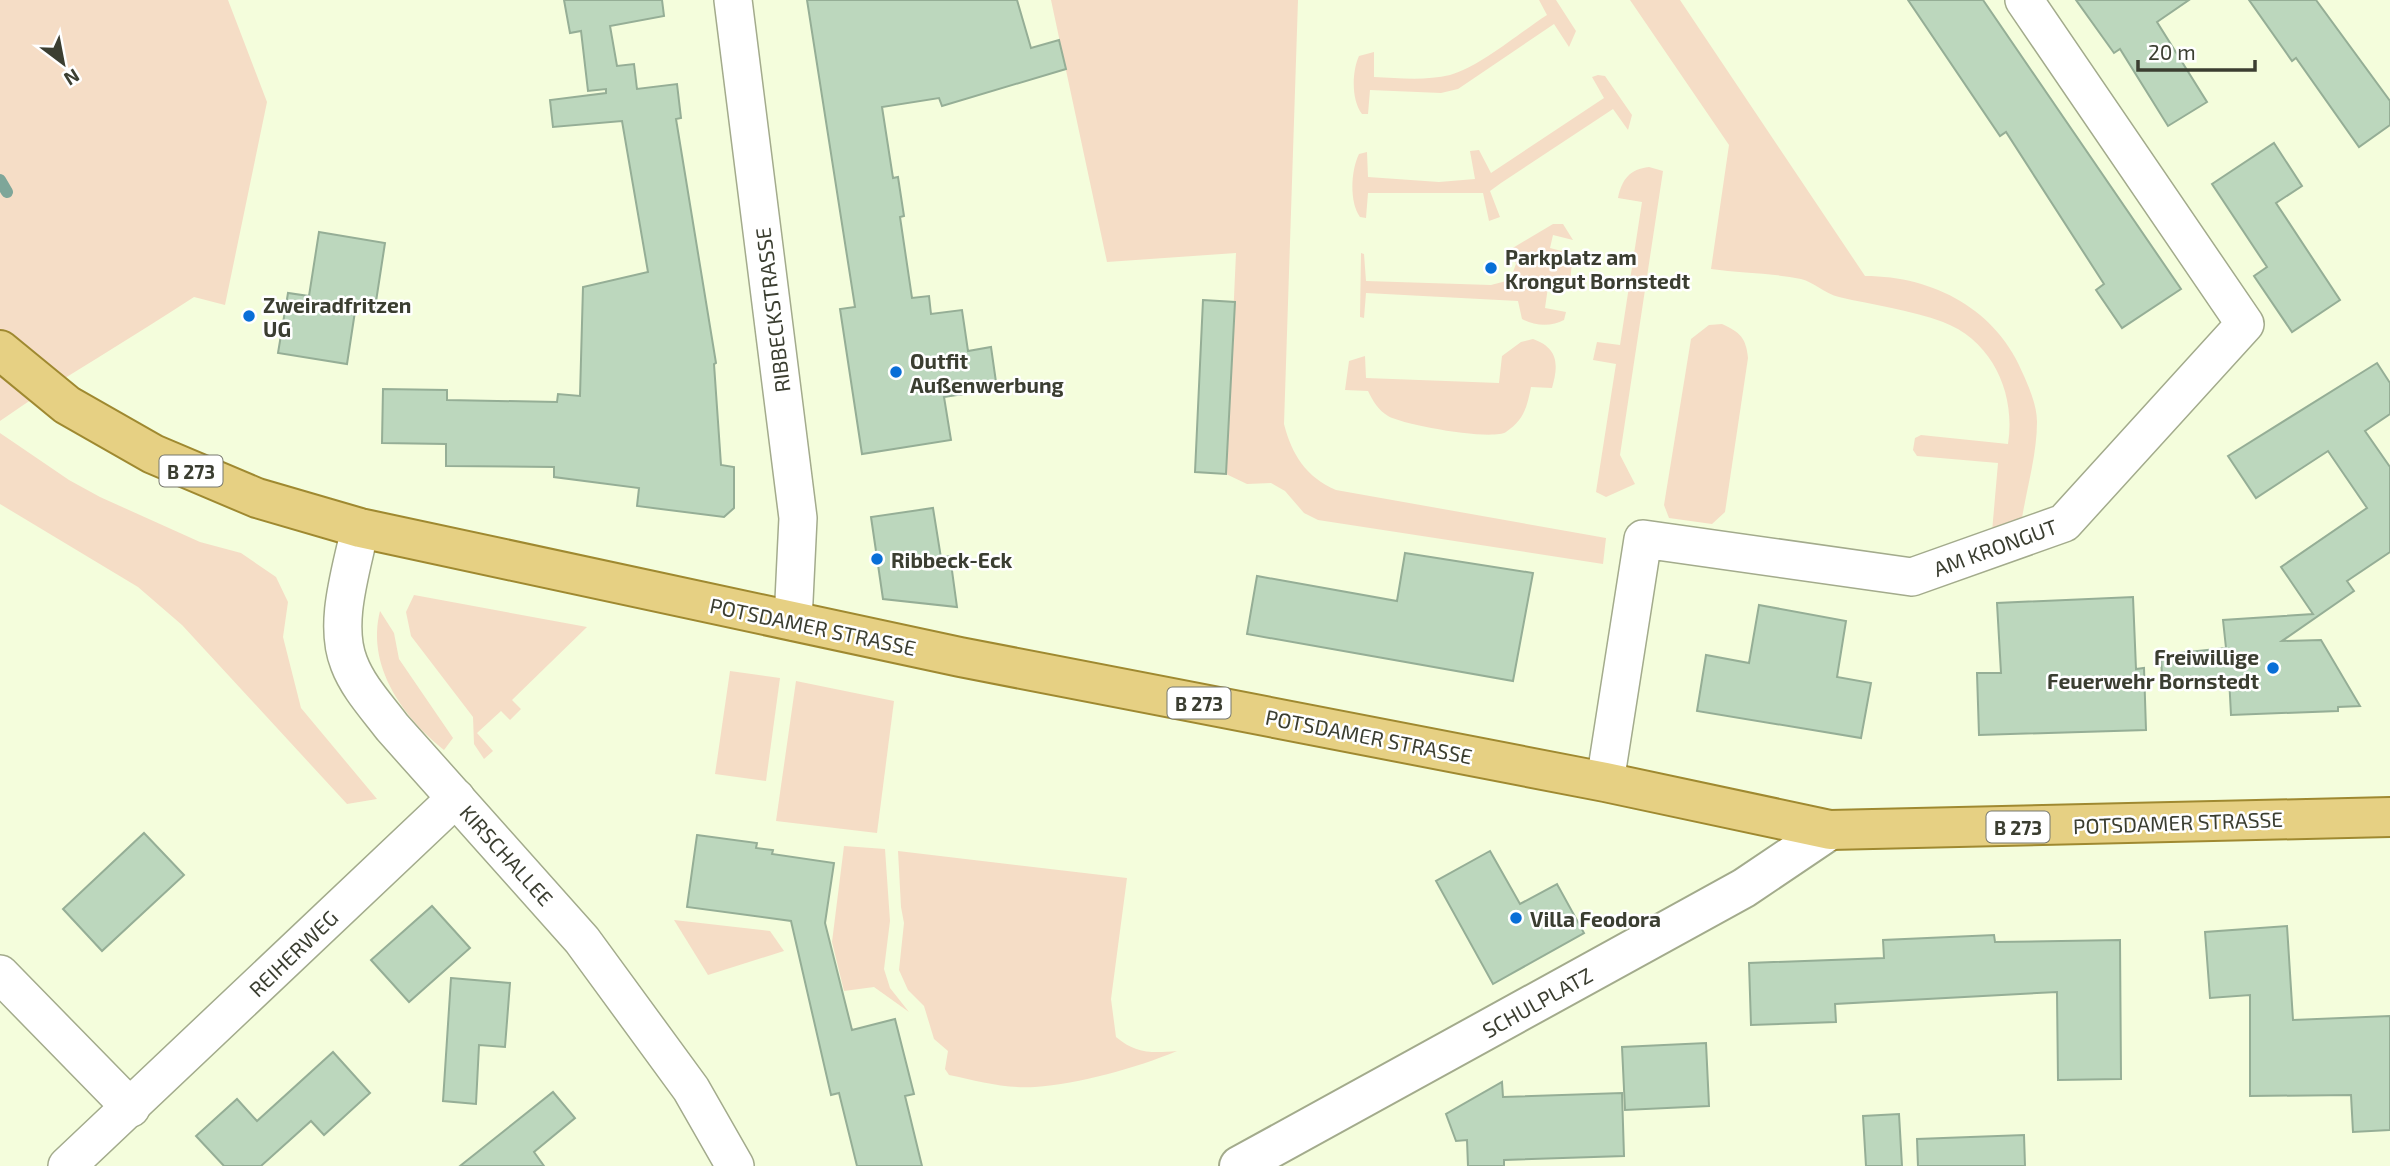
<svg xmlns="http://www.w3.org/2000/svg" width="2390" height="1166" viewBox="0 0 2390 1166" font-family="'Exo 2',sans-serif">
<style>
.green{fill:#f5ddc6}
.lines{fill:none;stroke-linecap:round;stroke-linejoin:round}
.stream{stroke:#7ea699;stroke-width:12}
.building{fill:#bcd7bd;stroke:#95ae96;stroke-width:2}
.minor-casing{stroke:#a3ab8c;stroke-width:40}
.tertiary-casing{stroke:#a3ab8c;stroke-width:42}
.primary-casing{stroke:#9f8930;stroke-width:42}
.minor{stroke:#fff;stroke-width:37}
.tertiary{stroke:#fff;stroke-width:38}
.primary{stroke:#e6d083;stroke-width:38}
.poi-dot{fill:#096fd7;stroke:#fff;stroke-width:2.5}
.labels{text-anchor:middle;dominant-baseline:central;stroke-width:5;stroke-linejoin:round;paint-order:stroke}
.shield{fill:#fff;stroke:#76786f;stroke-width:2}
.shield-label{font-size:19px;font-weight:bold;fill:#3b3e31}
.poi-label{font-size:21px;font-weight:bold;fill:#3b3e31;stroke:#fff;text-anchor:start}
.street-label{font-size:21px;fill:#3b3e31;stroke:#fff}
</style>
<rect width="100%" height="100%" fill="#f4fddc"/>
<g class="green">
<path d="M0,0H228L267,102L225,305L194,297C129,340 63,377 0,421Z"/>
<path d="M1051,0H1298L1284,424C1292,455 1306,477 1336,490L1606,538L1603,564L1318,520L1304,513L1285,491L1271,483L1247,484L1226,474L1236,253L1107,262Z"/>
<path d="M1539,0H1556L1576,31L1569,47L1554,24L1458,89L1441,93L1370,90L1368,114H1362C1351,100 1352,71 1359,56L1374,52V77C1398,78 1425,81 1450,75C1481,66 1519,33 1547,15Z"/>
<path d="M1630,0H1680L1865,276C1934,276 1998,310 2024,376C2030,390 2037,406 2037,422C2037,455 2026,491 2021,524L1992,532L1998,463L1917,456L1913,450L1915,438L1921,435L2008,444C2016,394 1993,341 1943,322C1911,310 1873,305 1839,297C1825,294 1814,282 1801,279C1772,273 1740,273 1711,269L1729,145Z"/>
<path d="M1598,75L1605,76L1632,115L1628,130L1613,109L1501,183L1490,191L1500,217L1489,221L1483,193H1368L1366,218L1360,217C1349,202 1351,170 1359,154L1367,152L1368,177L1439,182L1475,179L1470,151L1479,150L1491,173L1604,98L1592,77Z"/>
<path d="M1649,167L1663,171L1620,455L1635,484L1606,497L1596,492L1616,364L1593,360L1597,342L1620,345L1642,202L1618,198C1622,179 1630,169 1649,167Z"/>
<path d="M1553,224H1563L1573,240L1553,235L1550,248L1573,254L1570,282L1549,280L1545,308L1566,312L1564,320C1552,327 1534,326 1522,319L1518,301L1366,293L1364,318L1360,317L1361,253L1364,254L1366,281L1491,285L1510,280L1516,264L1511,249Z"/>
<path d="M1722,324C1740,332 1746,338 1748,358L1725,512L1712,524L1669,518L1664,505L1691,339L1709,325Z"/>
<path d="M1533,339C1558,348 1559,364 1552,388L1531,387C1527,407 1524,420 1506,432C1492,441 1403,425 1388,416C1378,410 1373,401 1368,391L1345,390L1349,361L1365,356L1366,378L1499,383L1502,356L1521,342Z"/>
<path d="M0,433L69,480L100,497L200,542L241,553L276,577L288,602L283,637L301,708L377,799L347,804L182,625L138,587L0,504Z"/>
<path d="M414,595L587,627L512,700L521,709L510,720L501,711L477,733L493,751L484,759L474,744L473,717L411,636L406,612Z"/>
<path d="M380,611L394,633L399,659L453,738L444,750C403,717 366,666 380,611Z"/>
<path d="M730,671L780,678L766,781L715,774Z"/>
<path d="M796,681L894,701L877,833L776,821Z"/>
<path d="M844,846L885,849L890,921L884,969L890,988L909,1012L874,987L844,991L832,942Z"/>
<path d="M898,851L1127,878L1111,999L1116,1037C1136,1054 1152,1053 1177,1051C1136,1068 1079,1084 1035,1087C1006,1089 978,1081 949,1075L945,1069L948,1051L934,1039L924,1006L908,990L899,970L904,923L901,907Z"/>
<path d="M674,920L770,931L784,951L708,975Z"/>
</g>
<g class="lines">
<path class="stream" d="M0,180L7,192"/>
</g>
<g class="building">
<path d="M564,0H662L664,16L610,26L617,66L634,64L637,89L677,84L681,118L676,119L716,363L714,364L721,465L734,467V508L724,517L637,506L639,488L554,477V467L446,466V444L382,443L383,389L447,390V400L557,402L558,394L580,396L583,287L648,272L622,121L553,127L550,100L606,93V89L588,91L581,31L570,33Z"/>
<path d="M807,0H1017L1031,48L1059,40L1066,69L942,106L939,98L882,107L893,178L898,177L904,216L900,217L912,298L929,296L931,314L962,310L968,351L991,347L997,389L944,397L951,440L862,454L840,309L855,307Z"/>
<path d="M1908,0H1983L2181,289L2122,328L2096,290L2104,284L2006,132L2000,136Z"/>
<path d="M2076,0H2189L2157,22L2207,102L2168,126L2120,49L2114,53Z"/>
<path d="M2249,0H2316L2390,101V125L2359,147L2296,58L2292,61Z"/>
<path d="M2274,143L2302,186L2276,203L2340,300L2292,332L2254,276L2267,267L2212,184Z"/>
<path d="M319,232L385,243L375,308L356,305L347,364L278,353L288,293L309,296Z"/>
<path d="M1203,300L1235,302L1226,474L1195,472Z"/>
<path d="M2377,363L2390,383V414L2365,431L2390,467V552L2347,581L2354,591L2282,641L2321,640L2360,706L2338,707V711L2231,715L2229,677L2162,678L2161,655L2226,648L2223,620L2313,614L2281,567L2367,508L2328,451L2256,498L2228,456Z"/>
<path d="M933,508L941,558L950,556L957,607L883,599L871,517Z"/>
<path d="M1405,553L1533,573L1513,681L1247,634L1257,576L1397,601Z"/>
<path d="M2133,597L2136,669L2144,668L2146,730L1979,735L1977,673H2001L1997,603Z"/>
<path d="M1759,605L1846,621L1837,677L1871,683L1861,738L1697,711L1706,655L1749,663Z"/>
<path d="M144,833L184,875L102,951L63,909Z"/>
<path d="M697,835L757,843L756,848L773,850L772,854L834,863L825,923L852,1030L895,1019L914,1094L905,1096L922,1166H857L839,1093L831,1095L791,921L687,907Z"/>
<path d="M1490,851L1520,904L1557,884L1584,933L1493,984L1436,881Z"/>
<path d="M432,906L470,948L409,1002L371,960Z"/>
<path d="M2287,926L2293,1020L2390,1016V1130L2353,1132L2351,1095L2250,1096V995L2210,998L2205,932Z"/>
<path d="M1994,935L1995,942L2120,940L2121,1079L2058,1080L2057,992L1835,1004L1836,1022L1751,1025L1749,963L1884,958L1883,940Z"/>
<path d="M451,978L510,983L505,1047L479,1045L476,1104L443,1101Z"/>
<path d="M1706,1043L1709,1106L1625,1110L1622,1047Z"/>
<path d="M333,1052L370,1093L324,1135L311,1121L261,1166H224L196,1136L237,1099L257,1121Z"/>
<path d="M1502,1082L1503,1097L1622,1093L1624,1156L1504,1160V1166H1468L1467,1140L1456,1141L1446,1114Z"/>
<path d="M553,1092L575,1118L534,1152L544,1166H460Z"/>
<path d="M1899,1114L1902,1166H1866L1863,1116Z"/>
<path d="M2024,1135L2025,1166H1918L1917,1139Z"/>
</g>
<g class="lines">
<defs>
<g id="minor">
<path d="M733,0L798,518L793,621"/>
<path d="M360,528C352,569 333,623 349,663C358,687 377,707 392,727L582,940L691,1089L735,1166"/>
<path d="M1605,782L1643,539L1912,577L2064,523L2245,324L2024,0"/>
<path d="M0,974L131,1108"/>
<path d="M67,1166L456,798"/>
</g>
<path id="tertiary" d="M1239,1166L1744,888L1830,830"/>
<path id="primary" d="M0,350L67,405L153,454L257,498L360,528L960,657L1605,782L1830,830L2390,817"/>
</defs>
<use href="#minor" class="minor-casing"/>
<use href="#tertiary" class="tertiary-casing"/>
<use href="#primary" class="primary-casing"/>
<use href="#minor" class="minor"/>
<use href="#tertiary" class="tertiary"/>
<use href="#primary" class="primary"/>
</g>
<g class="poi-dot">
<circle cx="1491" cy="268" r="7"/>
<circle cx="249" cy="316" r="7"/>
<circle cx="896" cy="372" r="7"/>
<circle cx="877" cy="559" r="7"/>
<circle cx="2273" cy="668" r="7"/>
<circle cx="1516" cy="918" r="7"/>
</g>
<g class="labels">
<g class="shield">
<rect x="159.5" y="455.5" width="63" height="31" rx="5"/>
<rect x="1167.5" y="687.5" width="63" height="31" rx="5"/>
<rect x="1986.5" y="811.5" width="63" height="31" rx="5"/>
</g>
<g class="shield-label">
<text x="191" y="471">B 273</text>
<text x="1199" y="703">B 273</text>
<text x="2018" y="827">B 273</text>
</g>
<g class="poi-label">
<text x="1505" y="256">Parkplatz am<tspan x="1505" dy="24">Krongut Bornstedt</tspan></text>
<text x="263" y="304">Zweiradfritzen<tspan x="263" dy="24">UG</tspan></text>
<text x="910" y="360">Outfit<tspan x="910" dy="24">Außenwerbung</tspan></text>
<text x="891" y="559">Ribbeck-Eck</text>
<text x="2259" y="656" text-anchor="end">Freiwillige<tspan x="2259" dy="24">Feuerwehr Bornstedt</tspan></text>
<text x="1530" y="918">Villa Feodora</text>
</g>
<g class="street-label">
<text transform="translate(772 310) rotate(-97)">RIBBECKSTRASSE</text>
<text transform="translate(1995 547) rotate(-20)">AM KRONGUT</text>
<text transform="translate(813 626) rotate(12)">POTSDAMER STRASSE</text>
<text transform="translate(1369 736) rotate(11)">POTSDAMER STRASSE</text>
<text transform="translate(2178 822) rotate(-2)">POTSDAMER STRASSE</text>
<text transform="translate(507 855) rotate(48)">KIRSCHALLEE</text>
<text transform="translate(293 953) rotate(-44)">REIHERWEG</text>
<text transform="translate(1537 1002) rotate(-29)">SCHULPLATZ</text>
</g>
</g>
<g transform="translate(63 63) rotate(148)" stroke="#ffffff" stroke-width="5" paint-order="stroke">
<path d="M0-5L12 26L0 18L-12 26Z" fill="#3b3e31"/>
<text y="-10" font-size="19" font-weight="bold" text-anchor="middle" fill="#3b3e31">N</text>
</g>
<path d="M2138 60v10h117v-10" fill="none" stroke="#3b3e31" stroke-width="3.5"/>
<text x="2148" y="60" font-size="21" fill="#3b3e31" stroke="#ffffff" stroke-width="5" paint-order="stroke">20 m</text>
</svg>
